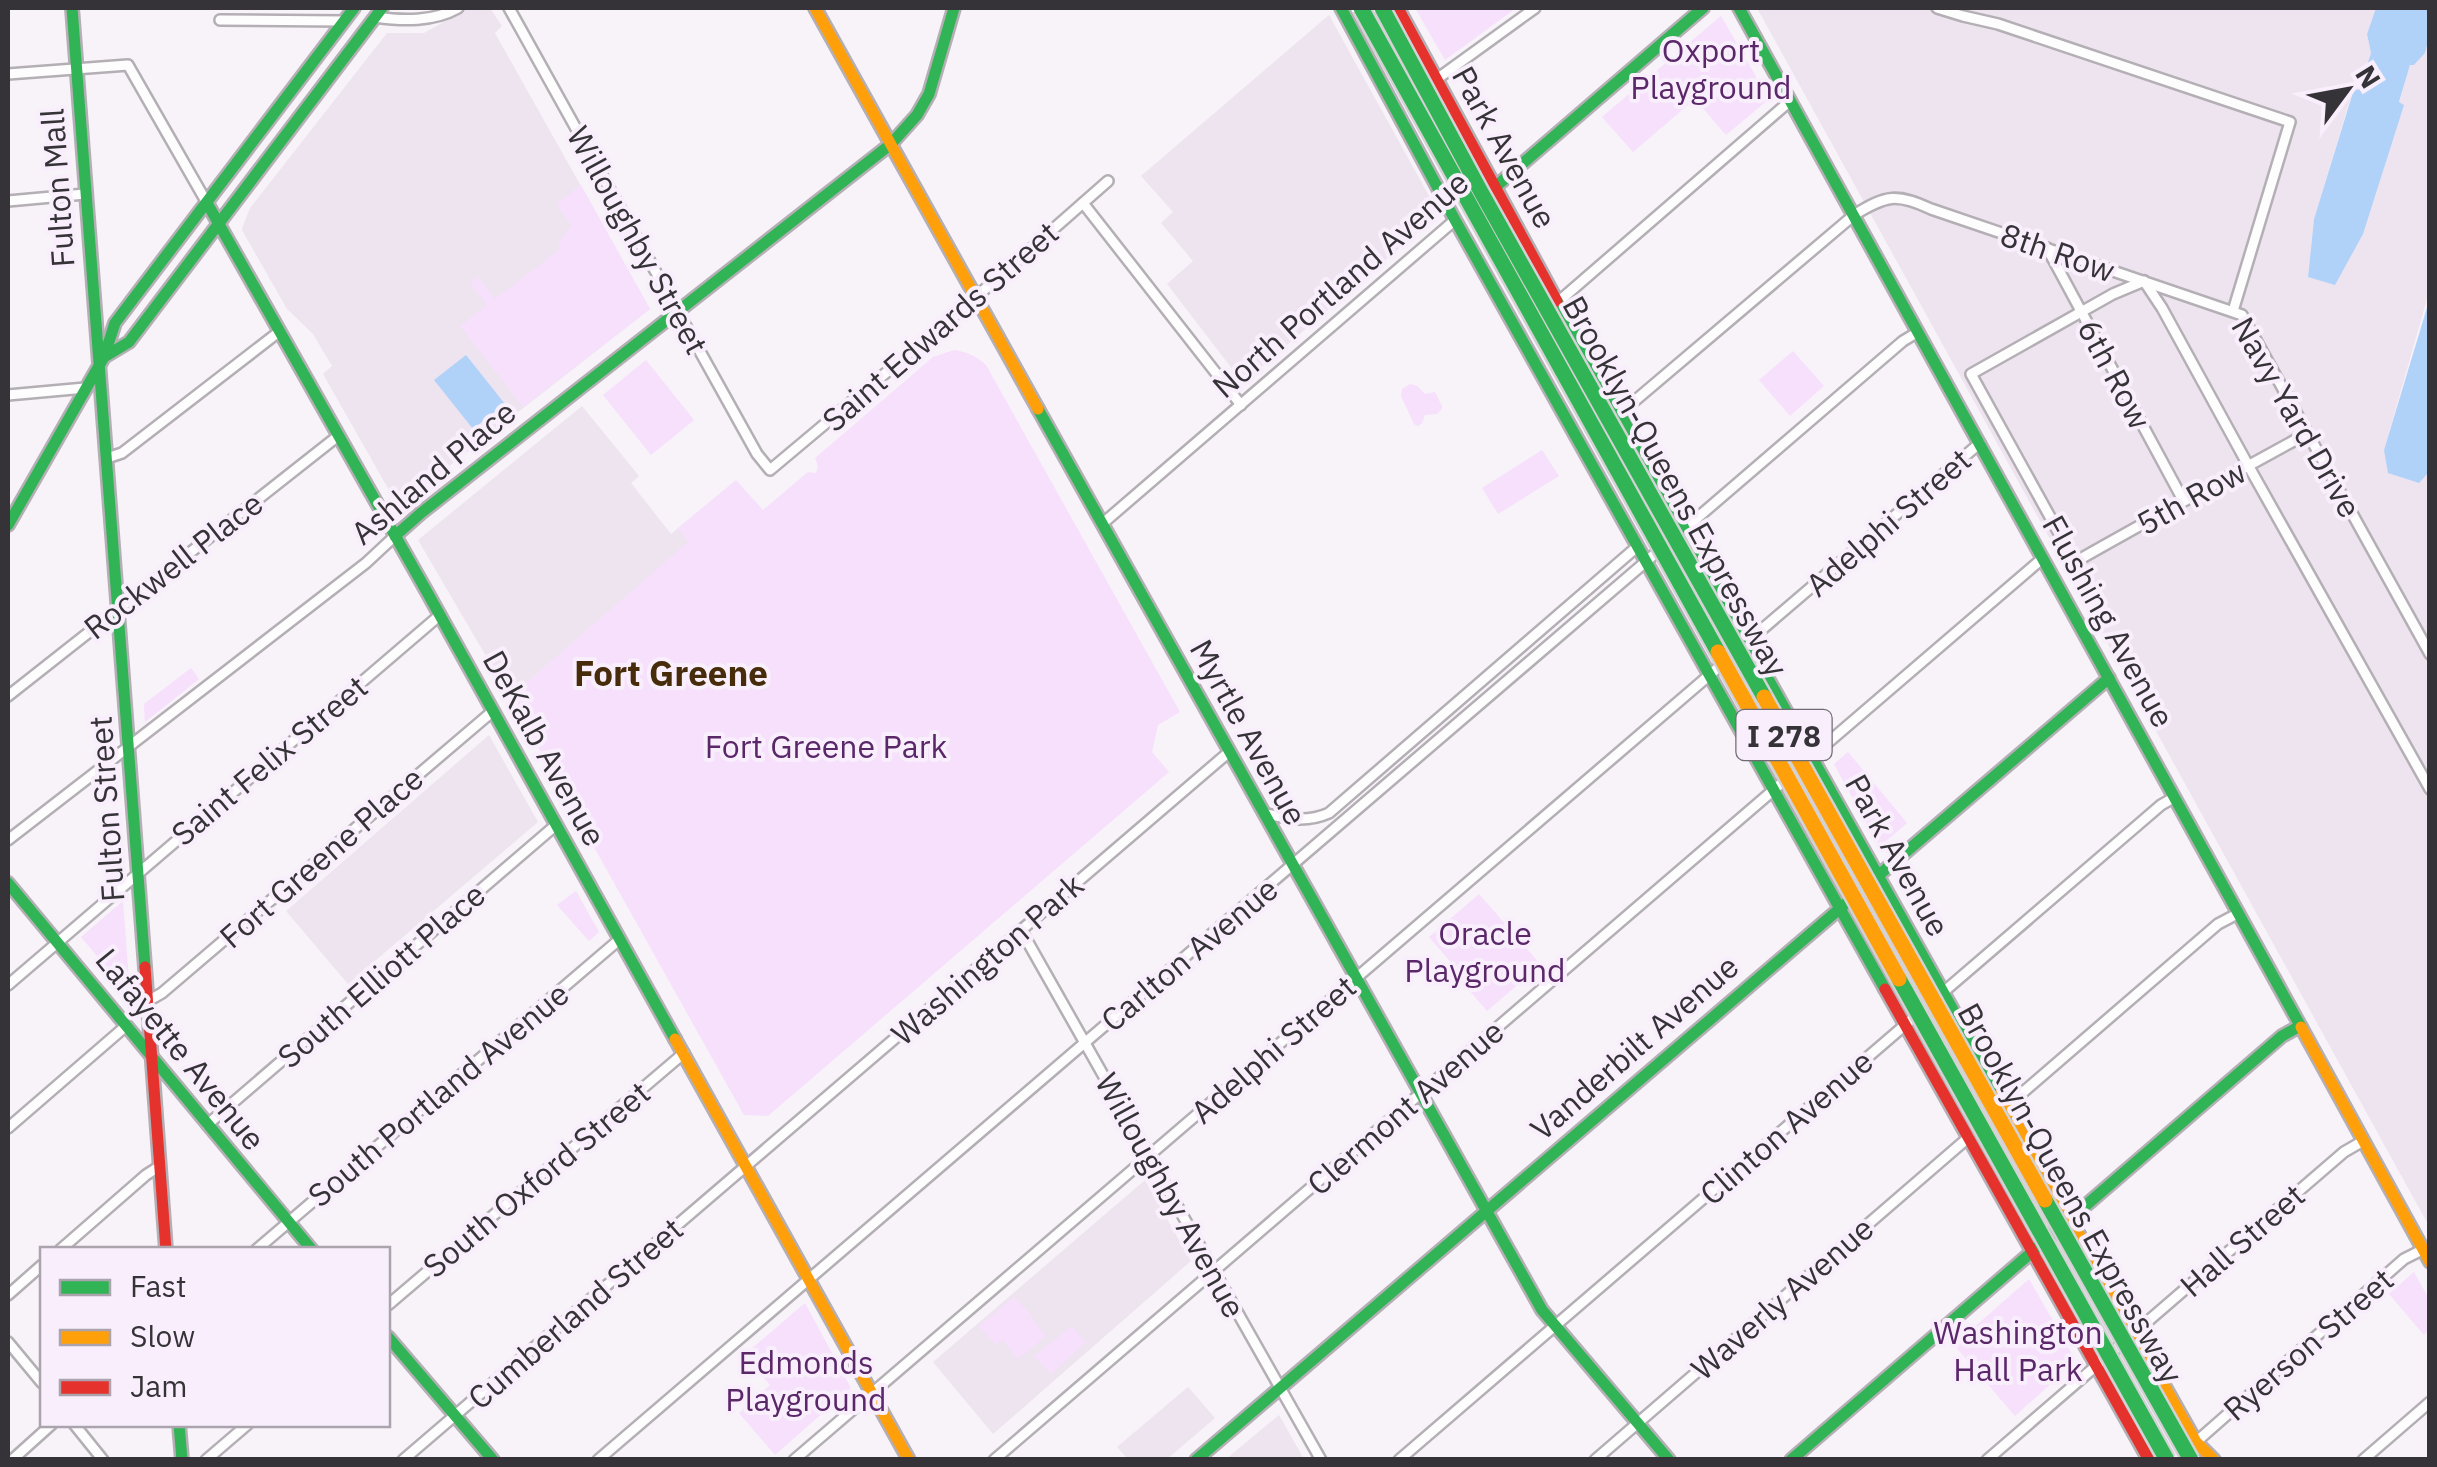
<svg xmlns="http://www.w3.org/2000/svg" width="2437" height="1467" viewBox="0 0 2437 1467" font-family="'IBM Plex Sans',sans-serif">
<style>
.built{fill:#ede4f0}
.green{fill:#f6e0fc}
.water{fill:#b1d2f8}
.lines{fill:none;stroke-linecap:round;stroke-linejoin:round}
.street-casing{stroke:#b4afb4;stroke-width:14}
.fast-casing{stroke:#b4afb4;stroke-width:16}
.slow-casing{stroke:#b4afb4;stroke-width:16}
.jam-casing{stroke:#b4afb4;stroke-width:16}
.street{stroke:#fefdfe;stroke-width:9}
.fast{stroke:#30b455;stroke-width:11}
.slow{stroke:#ff9f0a;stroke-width:11}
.jam{stroke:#e5322d;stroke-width:11}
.fast-bridge-casing{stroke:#d4d1d5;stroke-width:20;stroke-linecap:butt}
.slow-bridge-casing{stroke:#d4d1d5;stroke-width:20;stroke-linecap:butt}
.fast-bridge{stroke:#30b455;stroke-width:15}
.slow-bridge{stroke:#ff9f0a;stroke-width:15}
.labels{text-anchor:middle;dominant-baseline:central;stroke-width:8;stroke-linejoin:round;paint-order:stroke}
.shield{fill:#f9effc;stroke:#706b73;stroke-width:2.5}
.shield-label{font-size:30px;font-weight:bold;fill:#363338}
.park-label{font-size:32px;fill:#5a2769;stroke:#f9effc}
.street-label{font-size:32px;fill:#363338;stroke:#f9effc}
.neighbourhood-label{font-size:35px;font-weight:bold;fill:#472c0c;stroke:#f9effc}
</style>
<rect width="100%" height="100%" fill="#f8f2f9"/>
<g class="built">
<path d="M469,8H490L502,26L495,33L650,309L398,506L323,374L332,366L313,334L287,309L242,230L243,226L250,208L387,33H424Z"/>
<path d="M1757,8H2035L2044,10L2076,8H2376L2367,34L2371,53L2359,90H2353L2314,219L2308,276L2400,104L2399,103L2410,65H2414L2425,53L2429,38V292L2384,450L2419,483L2429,472V1226Z"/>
<path d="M1329,15L1439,214L1243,383L1167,284L1193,261L1161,223L1173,212L1141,176Z"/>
<path d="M582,406L639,476L631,483L671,534L678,528L689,542L510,697L418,540Z"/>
<path d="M489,735L538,822L348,984L286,911Z"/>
<path d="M1145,1180L1191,1261L993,1434L933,1362Z"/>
<path d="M1188,1387L1215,1418L1167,1459H1128L1117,1447Z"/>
<path d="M1279,1415L1304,1459H1226L1250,1439Z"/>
</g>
<g class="green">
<path d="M1415,8H1516L1445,60Z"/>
<path d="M1721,16L1769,99L1726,135L1695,99L1633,152L1602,117Z"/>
<path d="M581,185L650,309L523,407L460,326L487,305L470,283L478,277L495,299L560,249L558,244L571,225L556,204Z"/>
<path d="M954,350C968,352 976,356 986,365L1180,712L1158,725L1152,752L1169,772L768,1116L744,1115L510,697L688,542L678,528L736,480L763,510L808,472L816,473L818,466L815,458L933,357Z"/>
<path d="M1793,351L1824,386L1790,416L1759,380Z"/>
<path d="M646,360L694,420L651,455L603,395Z"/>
<path d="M1410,384L1417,386L1425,394L1435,392L1442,406L1441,410L1437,414L1425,415L1422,423L1418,426L1414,424L1401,396L1402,389Z"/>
<path d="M1542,450L1559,476L1498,514L1482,488Z"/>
<path d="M191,668L199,679L145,722L144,704Z"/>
<path d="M1848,752L1907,823L1879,847L1834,764Z"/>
<path d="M576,891L599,932L589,941L557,905Z"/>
<path d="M1479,894L1541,965L1487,1011L1463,983L1466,980L1429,937Z"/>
<path d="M123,901L130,995L81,937Z"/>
<path d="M2414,1272L2429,1299V1329L2424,1335L2389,1294Z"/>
<path d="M2029,1279L2076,1361L2015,1416L1954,1345Z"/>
<path d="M1014,1297L1031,1315L1023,1323L1031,1317L1046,1336L1018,1359L1003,1340L996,1345L979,1326Z"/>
<path d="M805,1303L851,1388L775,1455L739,1413L770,1385L744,1355Z"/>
<path d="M1072,1326L1086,1342L1051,1374L1034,1356Z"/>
</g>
<g class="water">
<path d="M2376,8H2429V38L2425,53L2414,65H2410L2399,102L2404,105L2363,234L2335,285L2308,277L2314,219L2354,89L2359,90L2371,53L2367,34Z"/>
<path d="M2429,301V472L2419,483L2388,473L2384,450Z"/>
<path d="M466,355L505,404L473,429L434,380Z"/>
</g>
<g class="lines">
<defs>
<g id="street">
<path d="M509,8L757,454L770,470L968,304L1108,181"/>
<path d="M1937,8L1963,16L1998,24L2290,122L2233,311"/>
<path d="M375,17C403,21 433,22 458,8"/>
<path d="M220,20L344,21"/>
<path d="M8,74L128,65L207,203"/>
<path d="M1437,79L1535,8"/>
<path d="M8,201L85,194"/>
<path d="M1083,203L1241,405"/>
<path d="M2047,248L2183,500"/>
<path d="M1558,302L1790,101"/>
<path d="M8,395L85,388"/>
<path d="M1618,415L1854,215C1886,195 1897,193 1931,209L2242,315L2430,654"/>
<path d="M2308,433C2230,476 2152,518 2075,562L1971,374L2113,294L2144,281L2162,308L2248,465C2309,573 2369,681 2430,789"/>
<path d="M107,458L122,453L280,331"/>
<path d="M1102,524L1455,220"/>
<path d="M1682,531L1903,341L1918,332"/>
<path d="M1746,643L1980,443"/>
<path d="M8,696L338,436"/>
<path d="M1810,758L2043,558"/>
<path d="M1263,813C1287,819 1307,823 1329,813L1638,546"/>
<path d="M8,840L366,563L395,536"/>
<path d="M1021,930L1321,1460"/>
<path d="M8,985L440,615"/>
<path d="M148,1001L162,993L493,711"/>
<path d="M2007,1106L2218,924L2239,913"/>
<path d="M207,1125L556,825"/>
<path d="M8,1128L126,1026"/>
<path d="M60,1250L146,1175L160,1166"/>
<path d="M256,1250L620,939"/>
<path d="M8,1295L42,1265"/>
<path d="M388,1305L684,1053"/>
<path d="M8,1342L42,1383"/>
<path d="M74,1424L103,1460"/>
<path d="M2196,1442L2404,1259L2422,1250"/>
<path d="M12,1460L52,1424"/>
<path d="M206,1460L248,1424"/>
<path d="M403,1460L1229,752"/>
<path d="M598,1460L1663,547"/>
<path d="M794,1460L1727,660"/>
<path d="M994,1460L1791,775"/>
<path d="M1399,1460L2161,805L2175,797"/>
<path d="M1595,1460L1969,1137"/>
<path d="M1987,1460L2344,1152L2363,1141"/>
<path d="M2363,1460L2430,1402"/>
</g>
<g id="fast">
<path d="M72,8L145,967"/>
<path d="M1341,8L1455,220L1885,989"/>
<path d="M1739,8L2301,1027"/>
<path d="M1493,189L1703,8"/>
<path d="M207,203L427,592L675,1039"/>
<path d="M1557,301L2000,1094"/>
<path d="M104,357L129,342L382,8"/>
<path d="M1038,409L1542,1310L1669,1460"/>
<path d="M8,525L104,357L115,323L354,8"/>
<path d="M395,536L421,513L891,144L917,115L929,94L954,8"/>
<path d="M8,883L312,1250"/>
<path d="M388,1337L493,1460"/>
<path d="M179,1424L182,1460"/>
<path d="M1196,1460L2109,678"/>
<path d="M1791,1460L2282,1036L2300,1026"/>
</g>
<g id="slow">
<path d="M815,8L1038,409"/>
<path d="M2301,1027L2430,1262"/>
<path d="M675,1039L909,1460"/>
<path d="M2000,1094L2196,1442L2214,1460"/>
</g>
<g id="jam">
<path d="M1398,8L1557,301"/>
<path d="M145,967L166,1250"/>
<path d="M1885,989L2149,1460"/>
</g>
</defs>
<use href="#street" class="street-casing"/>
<use href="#fast" class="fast-casing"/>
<use href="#slow" class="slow-casing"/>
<use href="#jam" class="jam-casing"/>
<use href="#street" class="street"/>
<use href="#fast" class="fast"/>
<use href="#slow" class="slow"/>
<use href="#jam" class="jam"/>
<defs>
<g id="fast-bridge">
<path d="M1361,8L1718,652"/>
<path d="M1382,8L1481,192L1764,697"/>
<path d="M1899,979L2167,1460"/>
<path d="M2045,1200L2191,1460"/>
</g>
<g id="slow-bridge">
<path d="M1718,652L1899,979"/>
<path d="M1764,697L2045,1200"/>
</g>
</defs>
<use href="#fast-bridge" class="fast-bridge-casing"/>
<use href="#slow-bridge" class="slow-bridge-casing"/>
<use href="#fast-bridge" class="fast-bridge"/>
<use href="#slow-bridge" class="slow-bridge"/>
</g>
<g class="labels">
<rect class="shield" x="1736.5" y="710" width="95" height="50" rx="8"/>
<g class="shield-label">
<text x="1784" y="735">I 278</text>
</g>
<g class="park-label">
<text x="1711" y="50">Oxport<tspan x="1711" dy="37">Playground</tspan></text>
<text x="826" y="746">Fort Greene Park</text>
<text x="1485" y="933">Oracle<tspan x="1485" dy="37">Playground</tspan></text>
<text x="2018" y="1332">Washington<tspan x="2018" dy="37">Hall Park</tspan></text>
<text x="806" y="1362">Edmonds<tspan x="806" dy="37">Playground</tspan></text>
</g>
<g class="street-label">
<text transform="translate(1505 147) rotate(61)">Park Avenue</text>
<text transform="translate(57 188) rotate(-94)">Fulton Mall</text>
<text transform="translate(638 240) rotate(61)">Willoughby Street</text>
<text transform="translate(2058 252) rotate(19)">8th Row</text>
<text transform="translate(1340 284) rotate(-41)">North Portland Avenue</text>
<text transform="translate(940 326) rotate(-41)">Saint Edwards Street</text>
<text transform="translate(2115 374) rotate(62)">6th Row</text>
<text transform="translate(2297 417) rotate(60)">Navy Yard Drive</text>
<text transform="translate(433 472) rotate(-40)">Ashland Place</text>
<text transform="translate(1676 486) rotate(61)">Brooklyn-Queens Expressway</text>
<text transform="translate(2191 497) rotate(-29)">5th Row</text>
<text transform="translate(1888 522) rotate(-41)">Adelphi Street</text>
<text transform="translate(173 565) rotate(-38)">Rockwell Place</text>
<text transform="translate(2109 621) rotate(61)">Flushing Avenue</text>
<text transform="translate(1249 732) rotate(61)">Myrtle Avenue</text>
<text transform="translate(545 748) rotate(61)">DeKalb Avenue</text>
<text transform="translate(269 760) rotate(-40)">Saint Felix Street</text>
<text transform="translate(106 809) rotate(-94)">Fulton Street</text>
<text transform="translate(1898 855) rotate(61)">Park Avenue</text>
<text transform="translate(321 857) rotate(-41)">Fort Greene Place</text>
<text transform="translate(1189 954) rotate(-40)">Carlton Avenue</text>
<text transform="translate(987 959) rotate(-41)">Washington Park</text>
<text transform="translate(381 975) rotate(-41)">South Elliott Place</text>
<text transform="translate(1634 1047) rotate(-41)">Vanderbilt Avenue</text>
<text transform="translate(181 1049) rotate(51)">Lafayette Avenue</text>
<text transform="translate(1273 1049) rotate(-41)">Adelphi Street</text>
<text transform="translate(438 1094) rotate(-40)">South Portland Avenue</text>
<text transform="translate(1405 1107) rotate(-41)">Clermont Avenue</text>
<text transform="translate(1786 1127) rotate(-41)">Clinton Avenue</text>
<text transform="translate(536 1179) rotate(-40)">South Oxford Street</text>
<text transform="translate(2071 1193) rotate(61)">Brooklyn-Queens Expressway</text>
<text transform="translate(1171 1195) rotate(61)">Willoughby Avenue</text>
<text transform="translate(2242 1240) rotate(-41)">Hall Street</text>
<text transform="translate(1782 1298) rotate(-41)">Waverly Avenue</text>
<text transform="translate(575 1313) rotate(-41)">Cumberland Street</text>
<text transform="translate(2308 1344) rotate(-41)">Ryerson Street</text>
</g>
<g class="neighbourhood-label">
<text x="671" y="673">Fort Greene</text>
</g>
</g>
<rect width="2437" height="1467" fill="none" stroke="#363338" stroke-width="20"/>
<rect x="40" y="1247" width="350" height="180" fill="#f9effc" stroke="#aba4ae" stroke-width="2.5"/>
<rect x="60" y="1280" width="50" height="15" fill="#30b455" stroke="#aba4ae" stroke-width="2.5"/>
<text x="130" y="1297" font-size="30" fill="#363338">Fast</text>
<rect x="60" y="1330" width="50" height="15" fill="#ff9f0a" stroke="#aba4ae" stroke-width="2.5"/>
<text x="130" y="1347" font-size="30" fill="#363338">Slow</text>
<rect x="60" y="1380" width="50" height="15" fill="#e5322d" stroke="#aba4ae" stroke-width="2.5"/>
<text x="130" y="1397" font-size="30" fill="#363338">Jam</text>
<g transform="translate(2347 90) rotate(58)" stroke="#f9effc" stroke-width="8" paint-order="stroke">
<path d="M0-8L18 38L0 25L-18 38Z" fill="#363338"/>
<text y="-15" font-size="28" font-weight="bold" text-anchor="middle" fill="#363338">N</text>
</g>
</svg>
